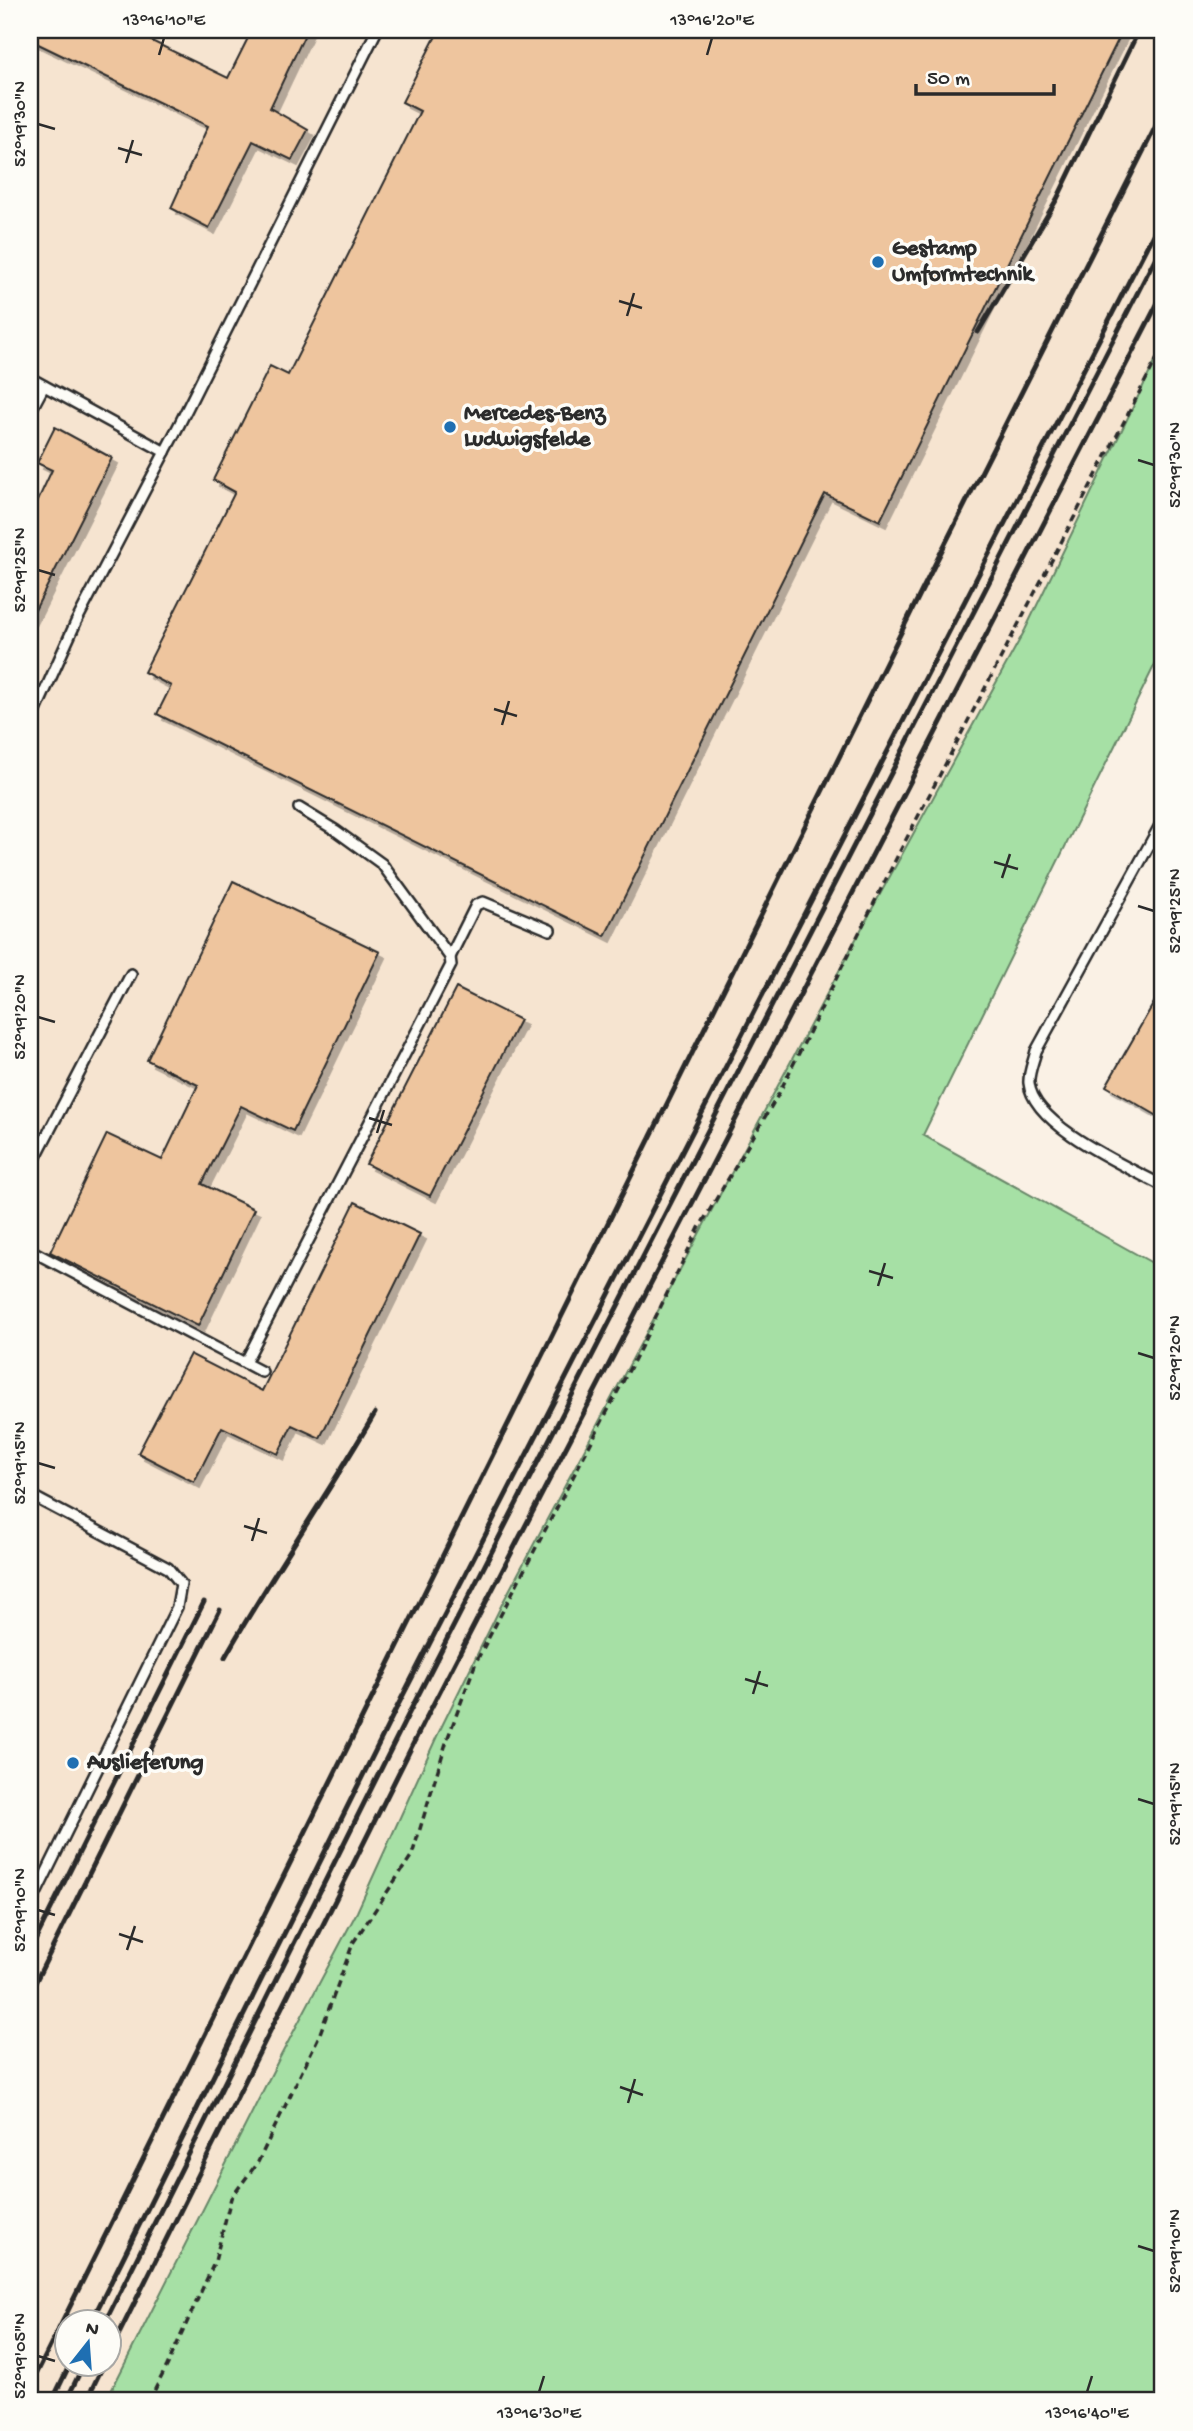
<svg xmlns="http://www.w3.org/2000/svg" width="1193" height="2431" viewBox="0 0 1193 2431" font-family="'Gochi Hand',sans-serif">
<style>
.built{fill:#f6e4d0;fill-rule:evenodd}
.green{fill:#a6e0a5;stroke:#688668;stroke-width:2}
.building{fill:#eec59e;stroke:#2b2b2b;stroke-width:2;filter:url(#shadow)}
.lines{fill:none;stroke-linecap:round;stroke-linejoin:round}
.service-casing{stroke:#2b2b2b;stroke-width:14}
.path{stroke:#2b2b2b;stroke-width:3.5;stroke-dasharray:7 5;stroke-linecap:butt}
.service{stroke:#fdfcf7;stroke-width:9}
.rail{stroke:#2b2b2b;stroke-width:5}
.ticks{fill:none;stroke:#2b2b2b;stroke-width:2.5}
.poi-dot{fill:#1f6fb2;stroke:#fdfcf7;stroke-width:2.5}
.labels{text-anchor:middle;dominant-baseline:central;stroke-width:7;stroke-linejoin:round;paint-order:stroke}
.poi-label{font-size:23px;font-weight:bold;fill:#2b2b2b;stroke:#fdfcf7;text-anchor:start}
.neatline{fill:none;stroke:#2b2b2b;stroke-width:2.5}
.ticks-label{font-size:18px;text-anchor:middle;fill:#2b2b2b}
</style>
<defs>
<filter id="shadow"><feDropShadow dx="6" dy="6" stdDeviation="0" flood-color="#0004"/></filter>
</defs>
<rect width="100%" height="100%" fill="#faf1e5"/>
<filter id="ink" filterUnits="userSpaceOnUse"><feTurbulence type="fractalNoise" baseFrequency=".0143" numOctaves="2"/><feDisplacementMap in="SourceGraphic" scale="14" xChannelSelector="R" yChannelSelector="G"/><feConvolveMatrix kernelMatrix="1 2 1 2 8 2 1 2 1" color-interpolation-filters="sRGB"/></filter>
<g filter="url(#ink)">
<path class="built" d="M30,30H1163V345L1025,630L872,909L503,1602L437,1736L357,1912L278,2061L106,2401H30ZM66,2322H108V2364H66Z"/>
<path class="green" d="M1163,345V648L923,1135L1163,1269V2401H106L278,2061L357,1912L437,1736L503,1602L872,909L1025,630Z"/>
<g class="building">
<path d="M30,30H129L228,78L252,30H307L270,108L308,130L292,160L253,141L209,228L171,208L208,126L30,40Z"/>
<path d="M439,30H1123L880,521L825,494L605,936L157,714L171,686L144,672L235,492L213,480L270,366L288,375L420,111L402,102Z"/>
<path d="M55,427L112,458L30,620V517L52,470L37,463Z"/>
<path d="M233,881L380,952L293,1131L241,1106L202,1184L254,1209L198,1326L50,1252L107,1134L162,1160L198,1085L147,1060Z"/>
<path d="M1163,987V1119L1106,1086Z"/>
<path d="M456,988L520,1020L430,1196L366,1164Z"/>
<path d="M355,1202L420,1234L320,1438L292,1425L278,1454L222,1427L194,1482L138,1453L190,1354L262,1391Z"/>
</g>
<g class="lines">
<defs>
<g id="service">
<path d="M30,378L165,452"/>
<path d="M30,412L44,386"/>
<path d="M30,724L76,622L179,425L377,30"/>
<path d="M1163,820L1036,1051C1034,1060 1028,1074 1029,1083C1033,1126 1128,1167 1163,1186"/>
<path d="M450,957L476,905L483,902L550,930"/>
<path d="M30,1168L131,974"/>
<path d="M30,1250L262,1372"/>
<path d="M245,1363L451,965L450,957L382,864L335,830L299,808"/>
<path d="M30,1495L168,1568L181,1584L177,1607L30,1906"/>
</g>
</defs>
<use href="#service" class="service-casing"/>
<path class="path" d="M149,2401L167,2366L215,2261L231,2198L258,2162L319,2036L353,1943L412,1855L447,1740L476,1662L640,1349L699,1228L778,1095L899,853L1163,347"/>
<use href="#service" class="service"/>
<g class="rail">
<path d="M978,332L1057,199L1139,30"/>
<path d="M225,1657C272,1574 327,1496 375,1413"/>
<path d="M30,1951L204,1602"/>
<path d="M30,1993L220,1610"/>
<path d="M91,2322L396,1709L1163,215"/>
<path d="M105,2322L408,1715L1163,243"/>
<path d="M108,2356C214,2144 318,1931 425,1720C667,1243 915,768 1163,293"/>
<path d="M30,2387L936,562L1163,112"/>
<path d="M52,2401L70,2364"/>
<path d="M66,2401L84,2364"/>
<path d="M86,2401L104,2364"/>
</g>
</g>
</g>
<path class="ticks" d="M159,55L164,38M707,55L712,38M38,124L55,129M118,148L142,155M126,163L133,140M619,301L642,308M627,316L634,293M1138,460L1154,465M38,570L55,575M494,709L517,716M502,725L509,701M994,862L1018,869M1002,878L1010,854M1138,906L1154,911M38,1017L55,1022M369,1118L392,1125M377,1133L384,1110M869,1271L893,1278M878,1286L885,1263M1138,1353L1154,1358M38,1463L55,1468M244,1526L267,1533M252,1541L259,1518M745,1679L768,1686M753,1694L760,1671M1138,1799L1154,1804M38,1910L55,1915M119,1934L143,1942M127,1950L135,1926M620,2087L643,2095M628,2103L635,2079M1138,2246L1154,2251M38,2356L55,2361M539,2392L544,2376M1087,2392L1092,2376"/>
<g class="poi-dot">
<circle cx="878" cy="262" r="7"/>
<circle cx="450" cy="427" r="7"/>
<circle cx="73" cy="1763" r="7"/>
</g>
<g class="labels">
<g class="poi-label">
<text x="892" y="249">Gestamp<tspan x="892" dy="26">Umformtechnik</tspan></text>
<text x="464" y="414">Mercedes-Benz<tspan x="464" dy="26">Ludwigsfelde</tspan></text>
<text x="87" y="1763">Auslieferung</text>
</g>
</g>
<rect width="1193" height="2431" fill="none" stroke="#fdfcf7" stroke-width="77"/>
<g transform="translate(88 2343) rotate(17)"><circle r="33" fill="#fdfcf7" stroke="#a9a8a5" stroke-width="2"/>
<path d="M0-5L12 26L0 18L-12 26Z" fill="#1f6fb2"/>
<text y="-10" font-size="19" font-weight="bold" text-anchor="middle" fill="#2b2b2b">N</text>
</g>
<path d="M916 84v10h138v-10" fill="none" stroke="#2b2b2b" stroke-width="3.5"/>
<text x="927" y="84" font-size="21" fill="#2b2b2b" stroke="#fdfcf7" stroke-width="5" paint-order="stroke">50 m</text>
<rect x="38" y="38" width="1116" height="2354" class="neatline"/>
<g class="ticks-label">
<text x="164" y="25">13°16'10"E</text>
<text x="712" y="25">13°16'20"E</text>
<text transform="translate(19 124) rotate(-90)" y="6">52°19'30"N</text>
<text transform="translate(1174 465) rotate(-90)" y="6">52°19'30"N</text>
<text transform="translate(19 570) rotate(-90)" y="6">52°19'25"N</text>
<text transform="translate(1174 911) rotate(-90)" y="6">52°19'25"N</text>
<text transform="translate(19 1017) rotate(-90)" y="6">52°19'20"N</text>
<text transform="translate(1174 1358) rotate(-90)" y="6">52°19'20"N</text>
<text transform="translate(19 1463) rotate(-90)" y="6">52°19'15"N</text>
<text transform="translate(1174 1804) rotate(-90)" y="6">52°19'15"N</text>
<text transform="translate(19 1910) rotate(-90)" y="6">52°19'10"N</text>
<text transform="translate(1174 2251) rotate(-90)" y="6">52°19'10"N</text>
<text transform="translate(19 2356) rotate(-90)" y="6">52°19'05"N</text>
<text x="539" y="2418">13°16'30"E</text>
<text x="1087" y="2418">13°16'40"E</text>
</g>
</svg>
